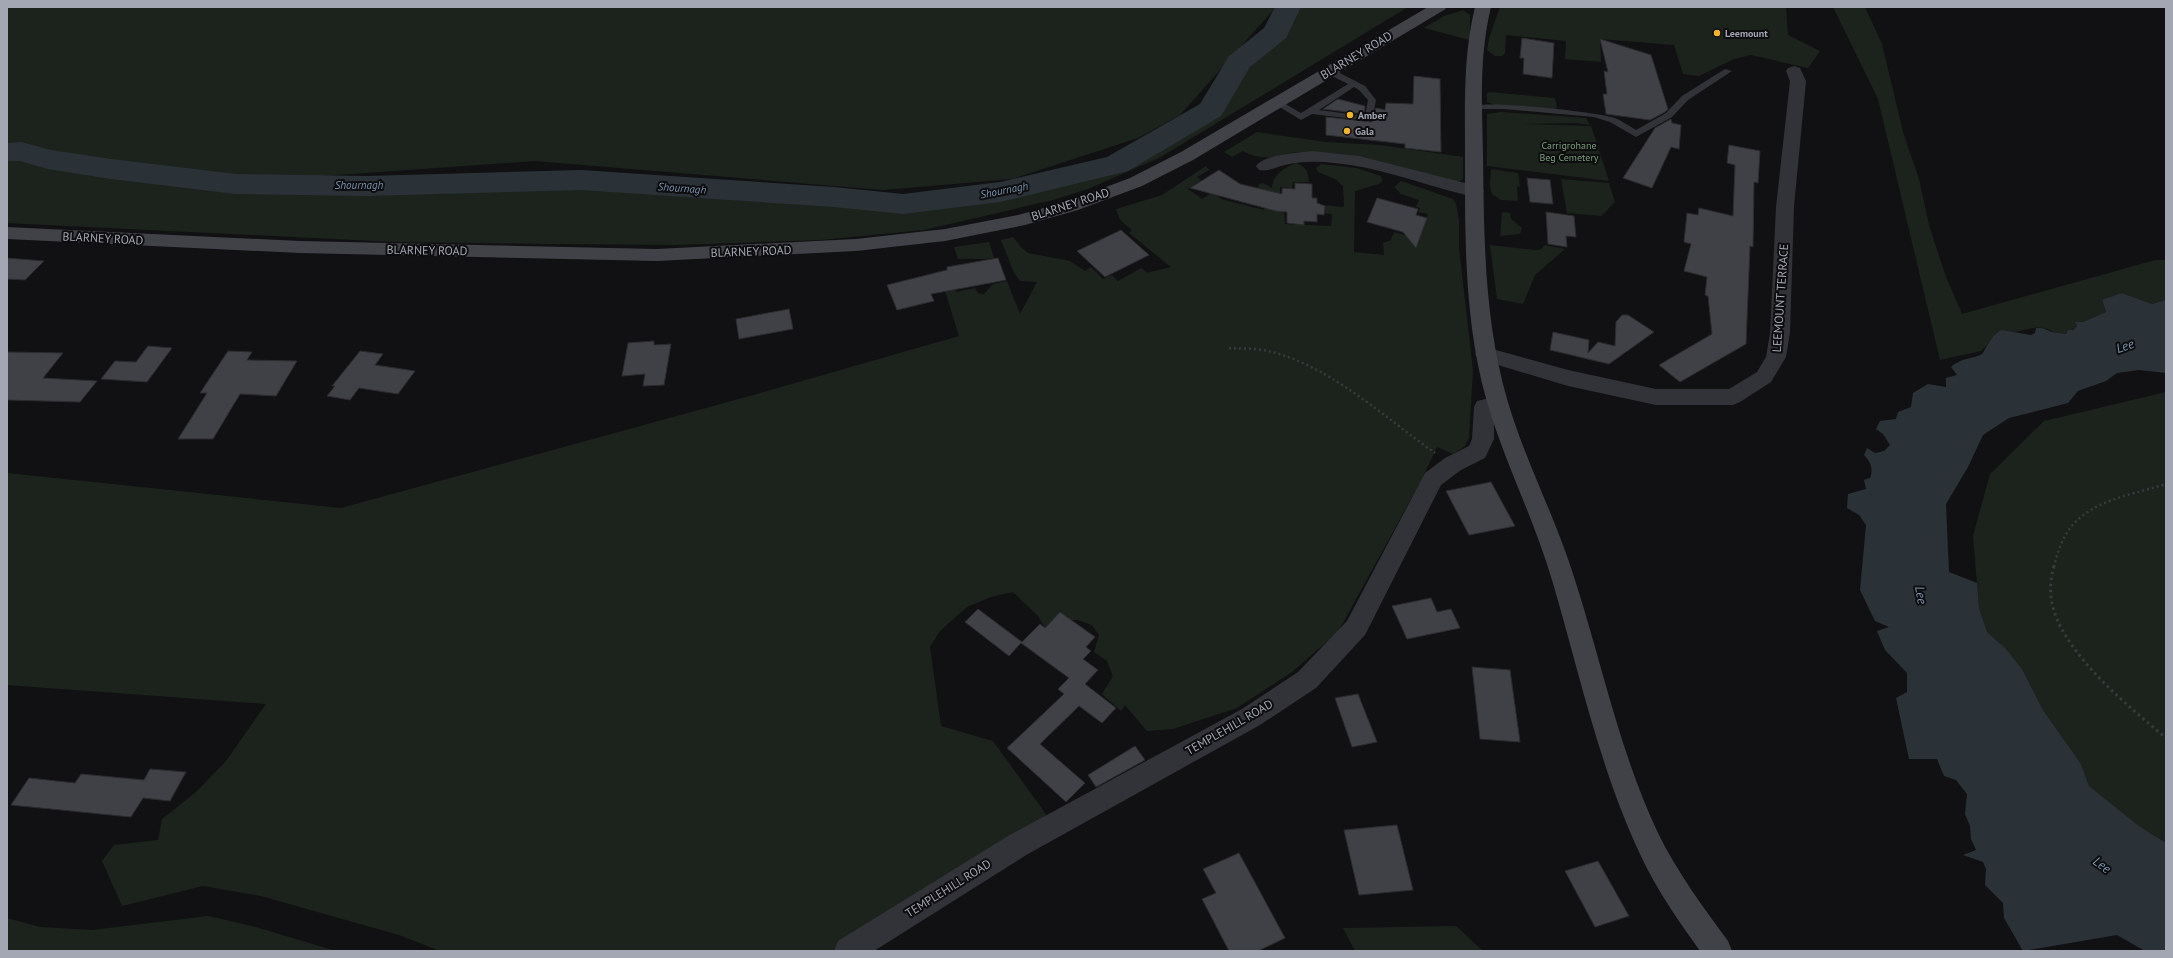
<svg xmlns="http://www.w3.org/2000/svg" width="2173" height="958" viewBox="0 0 2173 958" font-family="'PT Sans',sans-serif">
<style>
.green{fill:#1c231d}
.water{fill:#2a3238}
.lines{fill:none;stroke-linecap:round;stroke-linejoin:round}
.river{fill:#2a3238;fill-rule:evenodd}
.building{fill:#404146;stroke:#2c2b2f}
.path-far1{stroke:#383a3f;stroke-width:2.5;stroke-dasharray:2 3;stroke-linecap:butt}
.path{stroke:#383a3f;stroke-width:3;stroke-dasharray:2.5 3.5;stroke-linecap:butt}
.lane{fill:#323338;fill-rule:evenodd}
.street{fill:#323338;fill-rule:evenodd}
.secondary{fill:#414248;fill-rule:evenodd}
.poi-dot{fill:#f0b52c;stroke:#0d0c0e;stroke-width:1.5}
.labels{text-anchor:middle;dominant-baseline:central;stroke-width:4;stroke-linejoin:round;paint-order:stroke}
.far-poi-label{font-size:10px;font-weight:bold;fill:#a3a7b4;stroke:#0d0c0e;text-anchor:start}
.far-park-label{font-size:10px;fill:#7a9f7d;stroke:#0d0c0e}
.far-water-label{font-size:11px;font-style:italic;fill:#7994af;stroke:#0d0c0e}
.street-label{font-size:12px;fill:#a3a7b4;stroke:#0d0c0e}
.water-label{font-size:13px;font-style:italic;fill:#7994af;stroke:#0d0c0e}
</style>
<rect width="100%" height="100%" fill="#111113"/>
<g class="green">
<path d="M7,7H1276L1180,115L1138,138L1012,179L883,190L535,161L281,179C221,180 162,173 103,163C71,158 39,147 7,149Z"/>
<path d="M1296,7H1408L1159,158L1088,189L1053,200L924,230L821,240L678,245L552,244L395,242L7,223V155C29,154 51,165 72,168C125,177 179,183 232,187C340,193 447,183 555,184C668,185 781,197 894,206L937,207L1115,169L1212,113L1240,78L1288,27Z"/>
<path d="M1500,7H1786L1788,35L1820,51L1808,68L1751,55L1734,59L1699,76L1683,74L1674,45L1600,39L1601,62L1565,59L1566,41L1506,35L1505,53L1502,56H1495L1487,50L1489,38Z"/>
<path d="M1833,7H1865L1882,44L1903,132L1919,179L1929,225L1946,277L1962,314L2155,260H2166V300L2152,304L2122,293L2102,301L2106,312L2083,322H2075L2077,326L2066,334L2053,332L2048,329L2038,327L2015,332L2002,330L1981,351L1940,360L1878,99Z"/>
<path d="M1463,10L1470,15V40L1424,28L1444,16Z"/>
<path d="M1489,92L1555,98L1557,107L1555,109L1495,105L1487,102V93Z"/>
<path d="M1501,112L1586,118L1590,125L1576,123L1523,124L1591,126L1609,181L1487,166V114Z"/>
<path d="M1257,132L1326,142L1380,145L1463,157V179L1457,183C1406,170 1355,151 1302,152C1277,153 1267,164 1243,151L1232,157L1224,152Z"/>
<path d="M1296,163C1307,168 1308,171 1309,182H1293L1292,188L1280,187V212H1284L1285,224L1331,226L1332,214L1323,213V205L1342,207L1344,206L1343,186L1335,179L1318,172L1316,168L1321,164L1356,168L1381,176L1382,181L1379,184L1355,191L1354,252L1384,255L1383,243L1391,240L1394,232L1419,239L1428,214L1418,212L1420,208L1416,207L1419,200L1401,194L1394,187L1401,181L1453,199L1456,204L1459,220V248L1473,370L1469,438L1465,446L1453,454L1437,447L1422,479L1338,632L1292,672L1237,708L1173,729L1147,731L1125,705L1121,711L1102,694L1113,676L1107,661L1094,652L1099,635L1092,625L1078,620H1071L1060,612L1045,628L1038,616L1013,592L991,597L967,607L940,631L930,647L941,726L993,741L1051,821L837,951H440L399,935L261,896L203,886L122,906L102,861L114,845L158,840L162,819L196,792L226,761L266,704L7,685V473L341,508L757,394L959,336L939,272L947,270L956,292L975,288L978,293L984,294L993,284L1007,281L1020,314L1037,282L1020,281L1014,273L1001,240L1013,237L1021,247L1028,253L1070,261L1085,271L1091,267L1103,279L1112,275L1118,281L1141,268L1147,273L1171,267L1129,233L1132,230L1120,220L1116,209L1162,195L1206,166L1209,170L1197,177L1201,180L1188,189L1202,199L1213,192L1221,199L1264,210L1270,198L1257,192L1259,184L1263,183L1272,188C1273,174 1284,168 1296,163Z"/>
<path d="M1491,169L1518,173L1520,187L1517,186L1518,201L1501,200L1492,194L1490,185Z"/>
<path d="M1561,179L1609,183L1615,202L1601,216L1567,213Z"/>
<path d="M1502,212L1510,213L1511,219L1522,228L1520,234L1500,236Z"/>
<path d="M989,242L994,258C980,260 972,258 958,259L954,247Z"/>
<path d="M1490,245L1536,250L1542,249L1544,245L1565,249L1535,275L1523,304L1497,299Z"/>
<path d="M2166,392V843L2139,826L2089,786L2081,764L2043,710L2022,669L2005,649L1987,632L1979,608L1973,536L1990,474L2044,421Z"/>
<path d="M208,916L252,926L336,951H7V918L40,927L92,930Z"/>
<path d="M1456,926L1483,951H1355L1343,928Z"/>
</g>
<path class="water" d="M2122,293L2152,304L2166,300V373L2139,370L2117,373L2106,381L2078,391L2068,403L2009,418L1983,435L1968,467L1946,504L1949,572L1977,583L1979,608L1987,632L2005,648L2022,669L2043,710L2081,764L2089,786L2139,826L2166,843V951H2145L2117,935L2023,951L2004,918L2003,903L1985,885L1986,869L1983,862L1963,855L1976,850L1971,839L1970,826L1965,814L1967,794L1956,780L1944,776L1937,759H1909L1896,698L1907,692V673L1885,650L1877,631L1889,627L1875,621L1860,590L1866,525L1859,515L1847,508L1848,494L1866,489L1864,480L1870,478C1874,469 1870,461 1864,455L1867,448L1875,453L1884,451L1890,445L1883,434L1876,429L1880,421L1896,419L1898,412L1911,407L1913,393L1928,384L1946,387V378L1957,375L1951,367C1960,358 1973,359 1982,354C1985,352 1990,335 2002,330L2031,335L2035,333L2036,328C2043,327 2046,330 2052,332C2056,333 2062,333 2066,334L2068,330H2073L2077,326L2075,322H2083L2106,312L2102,300Z"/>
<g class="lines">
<path class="river" d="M1275,7H1301L1286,38L1250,67L1221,116L1128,171L1000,202L903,214L834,207L581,190L366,196L236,194L111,179L48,169L20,161H7V143L21,142L51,150L111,159L236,174L366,176L581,170L834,187L903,194L1000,182L1107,157L1200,104L1229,56L1264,28Z"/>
</g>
<g class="building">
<path d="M1522,38L1554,43L1552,78L1523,74L1524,58H1520Z"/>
<path d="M1600,39L1651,55L1668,109L1665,112L1650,120L1606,114L1603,94H1607L1604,71L1608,72Z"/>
<path d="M1414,76L1440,79L1441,152L1405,148V144L1326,135V117L1372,122L1376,108L1385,110L1386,103L1413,104Z"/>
<path d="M1338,99L1365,106L1364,114L1323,109Z"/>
<path d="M1671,119L1672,123L1681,125L1679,149L1671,147L1652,188L1623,178L1655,128Z"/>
<path d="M1729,145L1760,151L1758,183L1754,182L1753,247L1750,246L1746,344L1680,382L1659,365L1712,334L1708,296L1705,295L1707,277L1684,271L1691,244L1684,242L1687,213L1698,215L1699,208L1733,216L1735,165L1727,163Z"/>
<path d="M1219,170L1240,184L1282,194V188L1295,189V183L1312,184V198H1317V203L1325,206L1324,215L1317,214V222L1304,221V225L1287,223V212L1276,211L1190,188Z"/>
<path d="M1527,178L1550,180L1553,204L1530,202Z"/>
<path d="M1377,198L1418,209L1416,215L1427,218L1416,248L1403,232L1367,222Z"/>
<path d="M1546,212L1574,216L1576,237L1566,236L1567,247L1548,244Z"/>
<path d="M1121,230L1149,255L1105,277L1077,251Z"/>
<path d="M7,258L44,261L25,280L7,279Z"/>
<path d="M998,258L1006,280L931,294L934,301L897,310L887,285L947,270V267Z"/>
<path d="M789,309L793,329L739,339L736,319Z"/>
<path d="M1622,315H1628L1654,332L1609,364L1550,350L1553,332L1589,340L1588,353L1598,342L1615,346L1616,322Z"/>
<path d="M654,341V345L671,344L664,385L643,386L645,374L622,376L628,343Z"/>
<path d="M148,346L172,348L147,382L101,379L115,361L136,362Z"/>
<path d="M228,351L252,352L247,360L297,361L276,396L240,394L213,439H178L207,393H200Z"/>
<path d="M360,351L383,354L375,365L415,371L398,394L359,388L350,400L327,396L335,386H332Z"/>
<path d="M7,352L63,353L43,378L97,381L80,402L7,400Z"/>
<path d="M1491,482L1515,526L1469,535L1446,491Z"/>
<path d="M1431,598L1437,612L1451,609L1460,628L1407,639L1392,606Z"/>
<path d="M978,609L1022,642L1040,624L1045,628L1060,612L1095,637L1086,647L1091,651L1083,659L1098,670L1085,684L1116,708L1102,723L1079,706L1040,744L1085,783L1066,802L1007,748L1064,694L1058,689L1069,678L1021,643L1009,656L965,622Z"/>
<path d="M1472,667L1510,670L1520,742L1480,739Z"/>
<path d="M1358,694L1377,742L1352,747L1335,698Z"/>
<path d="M1135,746L1145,760L1096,787L1088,775Z"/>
<path d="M150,769L186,772L170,801L143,798L131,817L11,805L29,778L75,783L81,774L144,780Z"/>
<path d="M1397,825L1413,890L1359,895L1344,830Z"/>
<path d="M1239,853L1285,938L1258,951H1229L1202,899L1216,893L1203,869Z"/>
<path d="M1598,861L1629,916L1595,927L1565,871Z"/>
</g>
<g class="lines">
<g class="path-far1">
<path d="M1229,348C1240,349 1252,348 1263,350C1326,362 1384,417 1435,453"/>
<path d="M2054,567C2057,554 2062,538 2071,527C2092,500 2135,494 2166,484"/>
</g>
<path class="path" d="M2054,566C2050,581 2049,596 2054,611C2069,658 2129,707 2166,738"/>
<g class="lane">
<path d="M1326,69H1332L1365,86L1376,100L1372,121L1312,114L1301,120L1273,103L1277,101H1280L1301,113L1348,84L1326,73ZM1354,87L1359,90L1368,100L1365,116L1319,110Z"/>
<path d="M1725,69L1732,71L1688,100L1672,117L1636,137L1610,122L1594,117L1503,109H1475L1471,107C1480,99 1598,112 1615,118C1622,121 1629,126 1636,130L1666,113L1682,96Z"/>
</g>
<g class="street">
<path d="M1794,66L1800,68L1806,81L1794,207L1790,333L1786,357L1771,382L1740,402L1733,405H1656L1568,386L1478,359L1475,354L1478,349L1485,347L1568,370L1656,389H1729L1757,372L1766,357L1770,333L1776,207L1790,81L1786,71L1788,68Z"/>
<path d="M1312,151L1359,156L1481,187L1484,191L1481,195L1475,197C1428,187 1382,167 1334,163C1318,161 1301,161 1285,165C1276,167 1269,172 1259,170L1256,166C1264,154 1298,153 1312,151Z"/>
<path d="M1498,396L1505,398L1508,404L1505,410L1494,413V439L1485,458L1461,470L1441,485L1365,635L1316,688L1260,725L1028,854L874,951H834L838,941L1008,836L1242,709L1298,672L1347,621L1425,473L1445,458L1469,446L1472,439L1474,407L1477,401Z"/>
</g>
<g class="secondary">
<path d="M1428,7H1447L1444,10L1193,160L1142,186L1078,210L1025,225L945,241L856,251L657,261L300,253L7,239V227L300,241L657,249L856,239L945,229L1018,215L1066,202L1130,178L1181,152Z"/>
<path d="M1475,7H1491C1479,56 1482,105 1483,155C1484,237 1484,319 1507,399C1525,461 1556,518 1575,580C1602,664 1620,753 1658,833C1677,872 1703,907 1728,941L1732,951H1700C1678,920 1656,889 1640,854C1599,767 1579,671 1552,580C1534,519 1505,463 1487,402C1464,322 1465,238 1465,155C1465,105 1463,56 1475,7Z"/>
</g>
</g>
<g class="poi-dot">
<circle cx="1717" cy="33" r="4"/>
<circle cx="1350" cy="115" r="4"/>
<circle cx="1347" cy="131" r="4"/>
</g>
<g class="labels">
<g class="far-poi-label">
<text x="1725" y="33">Leemount</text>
<text x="1358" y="115">Amber</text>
<text x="1355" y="131">Gala</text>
</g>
<g class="far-park-label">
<text x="1569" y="145">Carrigrohane<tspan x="1569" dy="12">Beg Cemetery</tspan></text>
</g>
<g class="far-water-label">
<text x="359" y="185">Shournagh</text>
<text transform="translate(682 188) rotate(4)">Shournagh</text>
<text transform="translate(1004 190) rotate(-11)">Shournagh</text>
</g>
<g class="street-label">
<text transform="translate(1356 55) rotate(-31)">BLARNEY ROAD</text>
<text transform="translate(1070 204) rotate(-18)">BLARNEY ROAD</text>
<text transform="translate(103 238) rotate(3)">BLARNEY ROAD</text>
<text transform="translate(427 250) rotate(1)">BLARNEY ROAD</text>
<text transform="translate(751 251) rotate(-2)">BLARNEY ROAD</text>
<text transform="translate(1780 298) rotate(-86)">LEEMOUNT TERRACE</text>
<text transform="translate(1229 727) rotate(-30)">TEMPLEHILL ROAD</text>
<text transform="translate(948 888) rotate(-32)">TEMPLEHILL ROAD</text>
</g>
<g class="water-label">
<text transform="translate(2125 346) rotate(-19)">Lee</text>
<text transform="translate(1921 595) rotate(80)">Lee</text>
<text transform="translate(2102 865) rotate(36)">Lee</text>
</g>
</g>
<rect width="2173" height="958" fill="none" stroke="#a3a7b4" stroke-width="16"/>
</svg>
